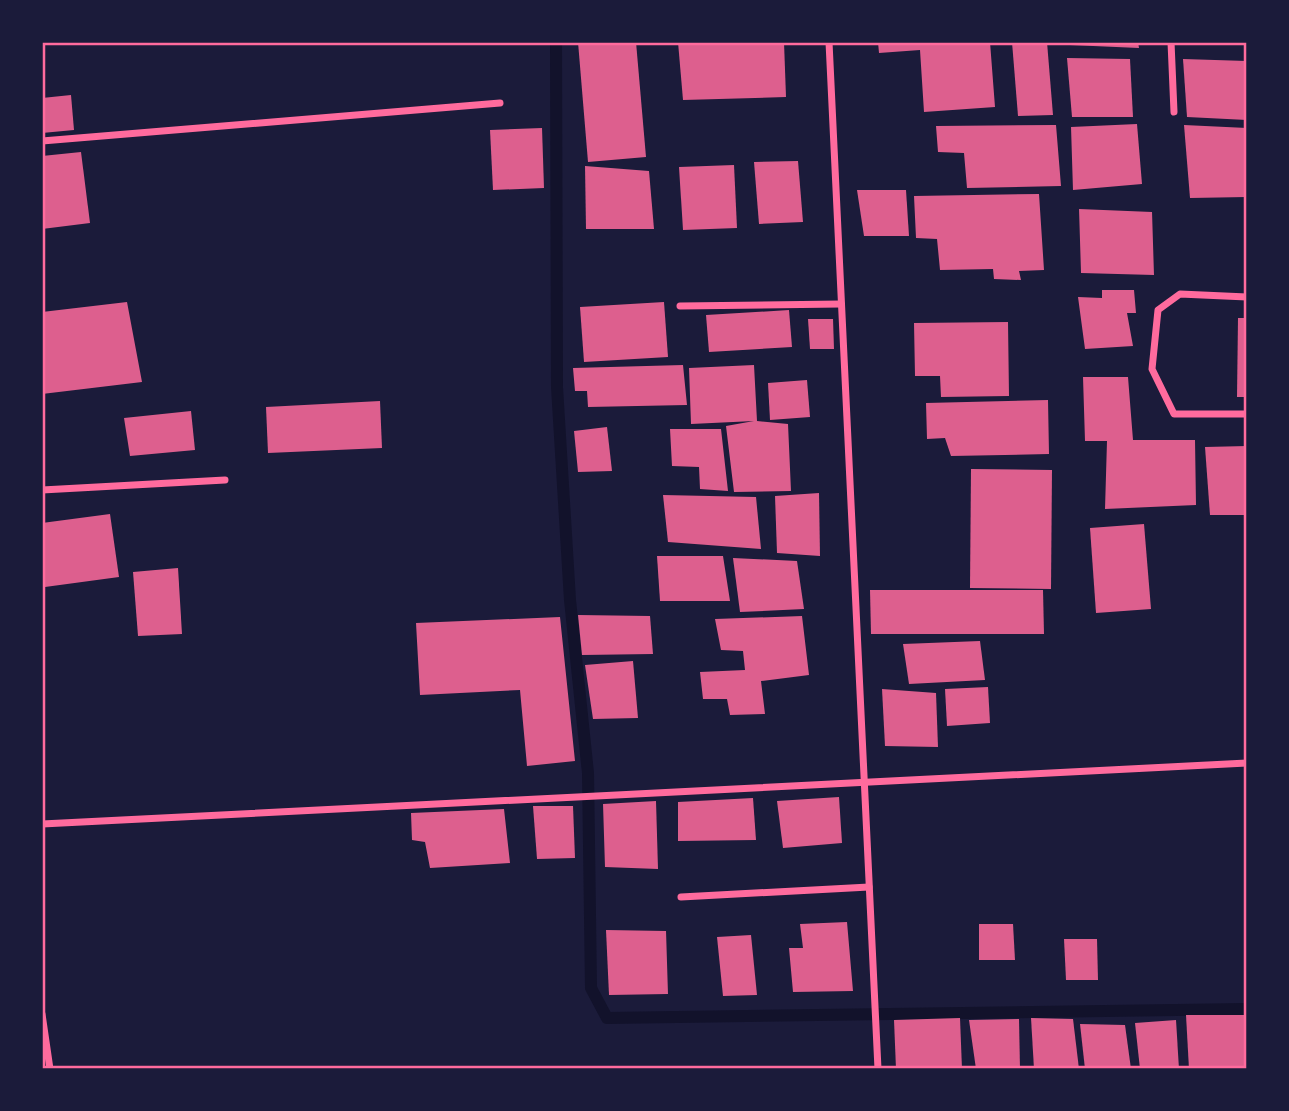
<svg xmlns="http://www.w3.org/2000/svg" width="1289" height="1111" viewBox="0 0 1289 1111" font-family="Lato,sans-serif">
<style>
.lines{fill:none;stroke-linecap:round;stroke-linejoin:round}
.stream{stroke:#12122b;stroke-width:12}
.building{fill:#dd5f8e}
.minor{stroke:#ff6b9d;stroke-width:7}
.neatline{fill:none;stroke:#ff6b9d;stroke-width:2.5}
</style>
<rect width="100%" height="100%" fill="#1b1b3a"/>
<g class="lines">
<path class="stream" d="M556,42L557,387L570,600L588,773L591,988L607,1018L1247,1009"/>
</g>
<g class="building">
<path d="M578,42H636L646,157L588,162Z"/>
<path d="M678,42H784L786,97L683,100Z"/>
<path d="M878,42H990L995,107L924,112L920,50L879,53Z"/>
<path d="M1012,42H1047L1053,115L1018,116Z"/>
<path d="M1070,42H1138L1139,48L1070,45Z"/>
<path d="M1067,58L1130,59L1133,117H1072Z"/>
<path d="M1183,59L1247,61V120L1187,117Z"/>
<path d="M71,95L74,130L42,133V98Z"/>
<path d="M1137,124L1142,184L1073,190L1071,127Z"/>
<path d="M1056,125L1061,186L967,188L964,153L938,152L936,126Z"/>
<path d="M1184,125L1247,128V197L1190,198Z"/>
<path d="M542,128L544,188L493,190L490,130Z"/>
<path d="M81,152L90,223L42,229V156Z"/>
<path d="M798,161L803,222L759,224L754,162Z"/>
<path d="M734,165L737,228L683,230L679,167Z"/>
<path d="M585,166L649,171L654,229H586Z"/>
<path d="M857,190H906L909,236H864Z"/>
<path d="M1039,194L1044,270L1019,271L1021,280L994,279L993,269L940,270L937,239L916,238L914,196Z"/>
<path d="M1079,209L1152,212L1154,275L1081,273Z"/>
<path d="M1102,290H1134L1136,313H1127L1133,346L1085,349L1078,297L1102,298Z"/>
<path d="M127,302L142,382L42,394V312Z"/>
<path d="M664,302L668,357L584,362L580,307Z"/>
<path d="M789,310L792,347L709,352L706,315Z"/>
<path d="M1238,318H1247V397H1237Z"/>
<path d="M808,319H833L834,349H810Z"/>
<path d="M1008,322L1009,396L941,397L940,376H915L914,323Z"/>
<path d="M683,365L687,405L588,407L587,391H575L573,368Z"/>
<path d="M754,365L757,421L788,424L791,491L734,492L726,426L754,421L691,424L689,368Z"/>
<path d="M1083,377H1128L1133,440H1195L1196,505L1105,509L1107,441H1085Z"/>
<path d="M807,380L810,417L770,420L768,383Z"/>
<path d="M1048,400L1049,454L951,456L945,438L927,439L926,403Z"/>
<path d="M380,401L382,448L268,453L266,407Z"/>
<path d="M191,411L195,450L130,456L124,418Z"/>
<path d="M607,427L612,471L578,472L574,431Z"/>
<path d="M670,429H721L728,491L700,489L699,467L672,466Z"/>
<path d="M1247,446V515H1210L1205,447Z"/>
<path d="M971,469L1052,470L1051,589L970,588Z"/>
<path d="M819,493L820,556L777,553L775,496Z"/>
<path d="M663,495L756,497L761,549L668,542Z"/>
<path d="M110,514L119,577L45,587L42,523Z"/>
<path d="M1144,524L1151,609L1096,613L1090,528Z"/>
<path d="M657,556H723L730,601H660Z"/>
<path d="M733,558L797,561L804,609L740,612Z"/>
<path d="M178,568L182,634L138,636L133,572Z"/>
<path d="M870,590H1043L1044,634H871Z"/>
<path d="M578,615L650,616L653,654L582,655Z"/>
<path d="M802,616L809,675L761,681L765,714L730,715L727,699H703L700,672L745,670L743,651L721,650L715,619Z"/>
<path d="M560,617L575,761L527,766L520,690L420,695L416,623Z"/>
<path d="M980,641L985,680L909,684L903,644Z"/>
<path d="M633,661L638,718L593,719L585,665Z"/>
<path d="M988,687L990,723L947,726L945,689Z"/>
<path d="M882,689L936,693L938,747L885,746Z"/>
<path d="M839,797L842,843L783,848L777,801Z"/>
<path d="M753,798L756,840L678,841V802Z"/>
<path d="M656,801L658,869L605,867L603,804Z"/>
<path d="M533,806H573L575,858L537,859Z"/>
<path d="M504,809L510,863L430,868L425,842L412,840L411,813Z"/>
<path d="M847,922L853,991L793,992L789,948H803L800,924Z"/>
<path d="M979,924H1013L1015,960H979Z"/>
<path d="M606,930L666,931L668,994L609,995Z"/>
<path d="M751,935L757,995L723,996L717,937Z"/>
<path d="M1064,939H1097L1098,980H1066Z"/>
<path d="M1186,1015H1245L1247,1069H1189Z"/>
<path d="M960,1018L962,1069H896L894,1020Z"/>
<path d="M1031,1018L1073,1019L1079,1069H1034Z"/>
<path d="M1019,1019L1020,1069H976L969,1020Z"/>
<path d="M1176,1020L1179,1069H1140L1135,1023Z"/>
<path d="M1080,1024L1125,1025L1131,1069H1085Z"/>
</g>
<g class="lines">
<g class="minor">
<path d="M829,42L878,1069"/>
<path d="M1171,42L1174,112"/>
<path d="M42,141L500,103"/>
<path d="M1247,297L1180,294L1158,310L1152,369L1174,414H1247"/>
<path d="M680,306L841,304"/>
<path d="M42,490L225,480"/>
<path d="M42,824L1247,763"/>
<path d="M681,897L869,887"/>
<path d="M42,1014L50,1069"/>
</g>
</g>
<rect width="1289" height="1111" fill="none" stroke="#1b1b3a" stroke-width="88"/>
<rect x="44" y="44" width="1201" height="1023" class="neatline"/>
</svg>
